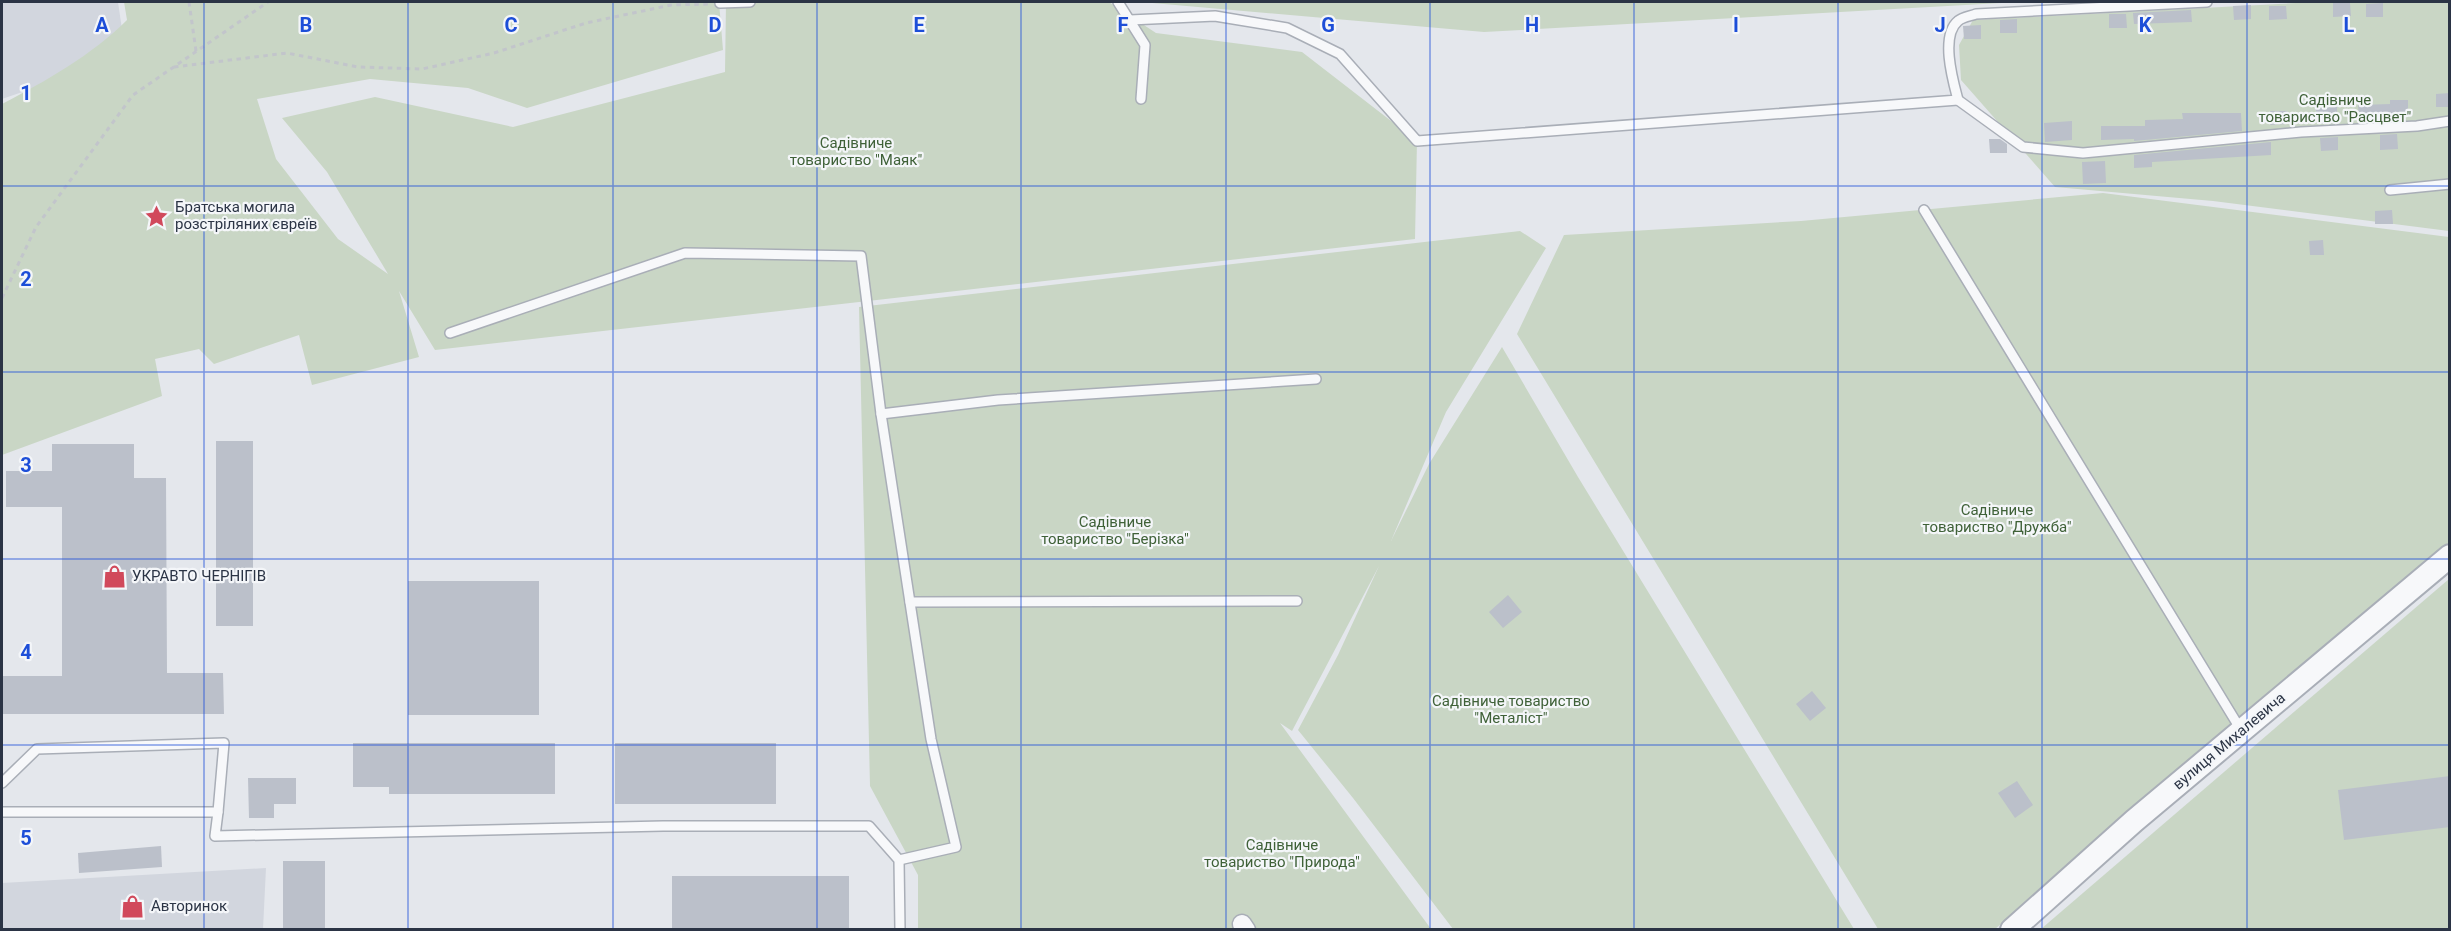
<svg xmlns="http://www.w3.org/2000/svg" width="2451" height="931" viewBox="0 0 2451 931" font-family="Roboto,sans-serif">
<style>
.built{fill:#d2d6de}
.green{fill:#c9d6c5}
.building{fill:#bbc0ca}
.lines{fill:none;stroke-linecap:round;stroke-linejoin:round}
.service-casing{stroke:#a9aeb7;stroke-width:12}
.minor-casing{stroke:#a9aeb7;stroke-width:21}
.tertiary-casing{stroke:#a9aeb7;stroke-width:26}
.path{stroke:#c2c5cb;stroke-width:3;stroke-dasharray:4.5 4.5;stroke-linecap:butt}
.service{stroke:#f7f8fa;stroke-width:9}
.minor{stroke:#f7f8fa;stroke-width:18}
.tertiary{stroke:#f7f8fa;stroke-width:22}
.grid{fill:none;stroke:#1d4ed8;stroke-width:1.5;stroke-opacity:0.55}
.labels{text-anchor:middle;dominant-baseline:central;stroke-width:4.5;stroke-linejoin:round;paint-order:stroke}
.park-label{font-size:15px;fill:#3f6138;stroke:#f4f6f9}
.poi-label{font-size:15px;fill:#2b3445;stroke:#f4f6f9;text-anchor:start}
.street-label{font-size:15px;fill:#2b3445;stroke:#f4f6f9}
.grid-label{font-size:20px;text-anchor:middle;font-weight:bold;fill:#1d4ed8;stroke:#f4f6f9;stroke-width:4.5;stroke-linejoin:round;paint-order:stroke}
</style>
<rect width="100%" height="100%" fill="#e4e7ec"/>
<g class="built">
<path d="M2,2H118L124,43L31,89L2,99Z"/>
<path d="M266,868L263,929H2V883Z"/>
</g>
<g class="green">
<path d="M124,2H719L723,50L527,108L468,88L370,79L257,99L276,159L338,239L388,274L327,172L282,118L375,97L513,127L725,72L726,2H1109L1156,33L1302,52L1417,141L1415,239L435,350L399,291L419,357L312,385L299,335L214,364L199,349L155,359L162,396L2,455V104C46,81 92,55 127,20Z"/>
<path d="M1141,2H2019L1484,32Z"/>
<path d="M2315,2H2449V231L2213,201L2055,187L1961,80L1959,45L1973,20Z"/>
<path d="M2103,193L2449,237V552L1995,929H1878L1517,334L1564,235L1801,221Z"/>
<path d="M1520,231L1546,248L1446,412L1391,541L1429,464L1502,347L1578,477L1854,929H1453L1353,798L1298,730L1338,655L1379,566L1292,731L1280,723L1431,929H918V875L870,786L859,307Z"/>
<path d="M2449,579V929H2041Z"/>
</g>
<g class="building">
<path d="M2333,3H2350L2351,16L2333,17Z"/>
<path d="M2383,3V17H2366V4Z"/>
<path d="M2251,5V19L2234,20L2233,6Z"/>
<path d="M2269,6H2286L2287,19L2269,20Z"/>
<path d="M2191,10L2192,22L2134,24L2133,13Z"/>
<path d="M2109,14H2126L2127,28H2109Z"/>
<path d="M2017,19V33H2000V20Z"/>
<path d="M1981,25V39H1964L1963,26Z"/>
<path d="M2450,93V107H2436V94Z"/>
<path d="M2390,100H2408V114H2397V120L2359,119L2358,105L2390,104Z"/>
<path d="M2337,107V123L2320,124V121L2316,122V108Z"/>
<path d="M2270,111H2287V124L2270,125Z"/>
<path d="M2182,113H2241L2242,131L2134,141V139L2101,140V126H2145V120L2183,119Z"/>
<path d="M2072,121V140L2045,142L2044,123Z"/>
<path d="M2397,134L2398,149L2380,150V135Z"/>
<path d="M2338,137V150L2321,151L2320,138Z"/>
<path d="M1989,139H2000L2007,144V153H1990Z"/>
<path d="M2271,142V155L2152,162V167L2134,168V155Z"/>
<path d="M2105,161L2106,183L2083,184L2082,162Z"/>
<path d="M2392,210L2393,224H2375V211Z"/>
<path d="M2323,240L2324,255H2310L2309,241Z"/>
<rect x="216" y="441" width="37" height="185"/>
<path d="M52,444H134V478H166L167,673H223L224,714H2V676H62V507H6V471H52Z"/>
<rect x="408" y="581" width="131" height="134"/>
<path d="M1508,595L1522,612L1503,628L1489,612Z"/>
<path d="M1812,691L1826,708L1810,721L1796,704Z"/>
<path d="M353,743H555V794H389V787H353Z"/>
<rect x="615" y="743" width="161" height="61"/>
<path d="M2450,776V827L2344,840L2338,790Z"/>
<path d="M248,778H296V804H274V818H249Z"/>
<path d="M2017,781L2033,805L2015,818L1998,793Z"/>
<path d="M161,846L162,867L79,873L78,853Z"/>
<rect x="283" y="861" width="42" height="69"/>
<rect x="672" y="876" width="177" height="54"/>
</g>
<g class="lines">
<defs>
<g id="service">
<path d="M1118,2L1145,45L1141,99"/>
<path d="M720,3L750,2"/>
<path d="M1130,20L1215,16L1287,28L1340,54L1417,141L1958,100C1953,81 1940,36 1958,21C1962,17 1971,16 1976,14L2207,2"/>
<path d="M1958,100L2023,147L2083,153L2301,132L2417,126L2450,121"/>
<path d="M2390,190L2450,184"/>
<path d="M1924,210L2241,730"/>
<path d="M450,333L685,253L861,256L881,414L931,739L956,847L899,860"/>
<path d="M881,414L998,400L1316,379"/>
<path d="M910,602L1297,601"/>
<path d="M2,783L37,749L224,743L218,812"/>
<path d="M2,812H218L215,836L663,826H869L899,860L900,930"/>
</g>
<path id="minor" d="M1242,924L1246,930"/>
<path id="tertiary" d="M2012,930L2134,821L2450,556"/>
</defs>
<use href="#service" class="service-casing"/>
<use href="#minor" class="minor-casing"/>
<use href="#tertiary" class="tertiary-casing"/>
<g class="path">
<path d="M189,2L196,51"/>
<path d="M174,67L287,53L358,67L422,69L494,53L586,23L671,5L709,4"/>
<path d="M2,298L36,227L133,95L268,2"/>
</g>
<use href="#service" class="service"/>
<use href="#minor" class="minor"/>
<use href="#tertiary" class="tertiary"/>
</g>
<path class="grid" d="M204,2V930M408,2V930M613,2V930M817,2V930M1021,2V930M1226,2V930M1430,2V930M1634,2V930M1838,2V930M2042,2V930M2247,2V930M2,186H2450M2,372H2450M2,559H2450M2,745H2450"/>
<defs>
<symbol id="sight-bare" viewBox="-9 -9 18 18"><path d="M0-6L1.8-2.2L6-1.7L2.9 1.2L3.7 5.4L0 3.3L-3.7 5.4L-2.9 1.2L-6-1.7L-1.8-2.2Z" fill="#d1495b" stroke="#f4f6f9" stroke-width="2.5" paint-order="stroke"/></symbol>
<symbol id="shop-bare" viewBox="-9 -9 18 18"><path d="M-5-2.5h2.3a2.7 3.5 0 0 1 5.4 0H5L5.5 6h-11ZM-1.5-2.5h3a1.5 2.3 0 0 0-3 0Z" fill="#d1495b" stroke="#f4f6f9" stroke-width="2.5" paint-order="stroke"/></symbol>
</defs>
<g fill-rule="evenodd">
<use href="#sight-bare" x="140" y="200" width="33" height="33"/>
<use href="#shop-bare" x="98" y="560" width="33" height="33"/>
<use href="#shop-bare" x="116" y="890" width="33" height="33"/>
</g>
<g class="labels">
<g class="park-label">
<text x="2335" y="100">Садівниче<tspan x="2335" dy="17">товариство "Расцвет"</tspan></text>
<text x="856" y="143">Садівниче<tspan x="856" dy="17">товариство "Маяк"</tspan></text>
<text x="1997" y="510">Садівниче<tspan x="1997" dy="17">товариство "Дружба"</tspan></text>
<text x="1115" y="522">Садівниче<tspan x="1115" dy="17">товариство "Берізка"</tspan></text>
<text x="1511" y="701">Садівниче товариство<tspan x="1511" dy="17">"Металіст"</tspan></text>
<text x="1282" y="845">Садівниче<tspan x="1282" dy="17">товариство "Природа"</tspan></text>
</g>
<g class="poi-label">
<text x="175" y="207">Братська могила<tspan x="175" dy="17">розстріляних євреїв</tspan></text>
<text x="132" y="576">УКРАВТО ЧЕРНІГІВ</text>
<text x="151" y="906">Авторинок</text>
</g>
<g class="street-label">
<text transform="translate(2229 741) rotate(-40)">вулиця Михалевича</text>
</g>
</g>
<g class="grid-label">
<text x="102" y="32">A</text>
<text x="306" y="32">B</text>
<text x="511" y="32">C</text>
<text x="715" y="32">D</text>
<text x="919" y="32">E</text>
<text x="1123" y="32">F</text>
<text x="1328" y="32">G</text>
<text x="1532" y="32">H</text>
<text x="1736" y="32">I</text>
<text x="1940" y="32">J</text>
<text x="2145" y="32">K</text>
<text x="2349" y="32">L</text>
<text x="26" y="100">1</text>
<text x="26" y="286">2</text>
<text x="26" y="472">3</text>
<text x="26" y="659">4</text>
<text x="26" y="845">5</text>
</g>
<rect width="2451" height="931" fill="none" stroke="#2b3445" stroke-width="6"/>
</svg>
